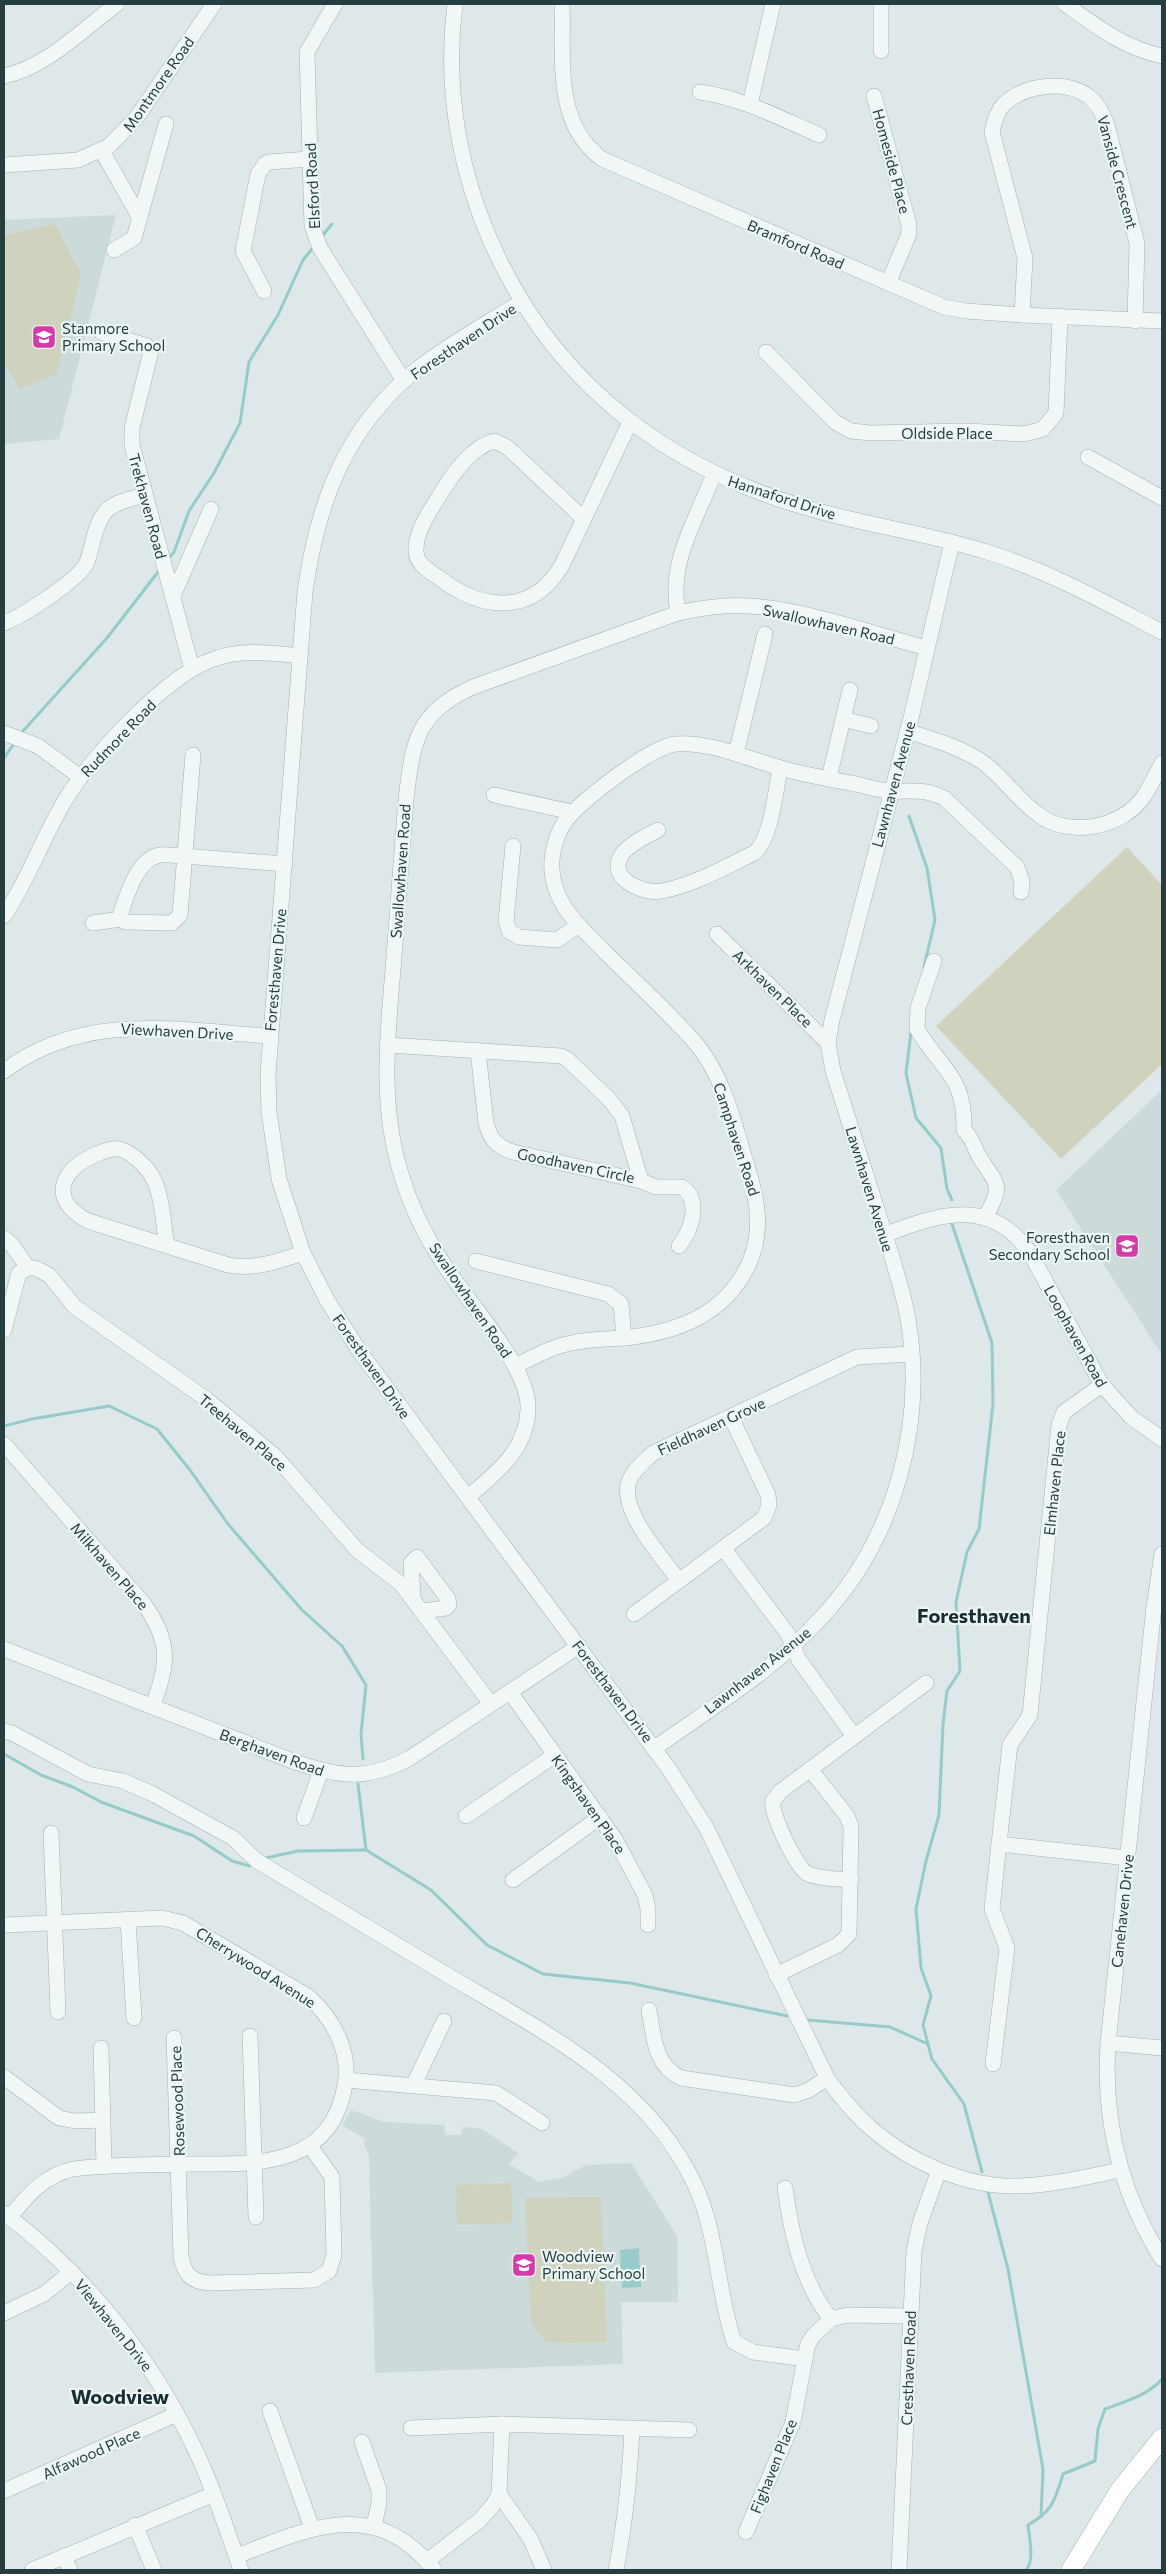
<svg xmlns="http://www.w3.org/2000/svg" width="1166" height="2574" viewBox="0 0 1166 2574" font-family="Commissioner,sans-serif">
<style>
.built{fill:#ccdada}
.green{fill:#cfd3be}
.water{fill:#96cbc9}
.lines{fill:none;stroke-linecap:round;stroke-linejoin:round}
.stream{stroke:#96cbc9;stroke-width:3}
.minor-casing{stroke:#a3b2b2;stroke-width:16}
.major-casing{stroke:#9cb4b5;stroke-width:20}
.minor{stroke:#f1f6f6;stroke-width:15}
.major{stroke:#fff;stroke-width:19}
.labels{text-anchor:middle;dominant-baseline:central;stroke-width:4.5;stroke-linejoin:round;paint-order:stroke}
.street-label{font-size:15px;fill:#263e40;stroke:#edf6f6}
.poi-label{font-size:15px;fill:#263e40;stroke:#edf6f6;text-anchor:start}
.district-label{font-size:20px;font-weight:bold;fill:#182e31;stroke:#edf6f6}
</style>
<rect width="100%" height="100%" fill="#dee8e8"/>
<g class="built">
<path d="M116,215L59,439L4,444V220Z"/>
<path d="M1162,1090V1355L1056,1190Z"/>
<path d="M351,2110L384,2122L445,2125V2135H461L463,2127L482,2129L518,2153L509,2164L539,2182L562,2178L586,2165L631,2163L677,2236L678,2302H621L623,2364L375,2373L369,2156L364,2144L365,2139L342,2125Z"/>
</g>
<g class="green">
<path d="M55,224L81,274L57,374L20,389L4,362V235Z"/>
<path d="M1127,847L1162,885V1064L1061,1159L936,1026Z"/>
<path d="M511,2183L512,2223L457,2225L456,2185Z"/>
<path d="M601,2197L607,2342L546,2343L531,2321L525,2198Z"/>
</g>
<path class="water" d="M640,2248L639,2252L641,2287L622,2288L620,2250Z"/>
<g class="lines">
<g class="stream">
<path d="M323,235L332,224"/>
<path d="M170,557L174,552L189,511L214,473L240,423L249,362L278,315L303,260L312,249"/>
<path d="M23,731L107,638L158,572"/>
<path d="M4,758L13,745"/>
<path d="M909,816L927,868L935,920L924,967"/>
<path d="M911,1032L906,1073L916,1118L941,1148L947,1189L952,1200"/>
<path d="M952,1224L992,1343L993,1404L979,1529L967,1552L956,1602L960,1671L947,1691L943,1724L939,1815L926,1861L916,1909L921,1968L931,1996L923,2025L932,2059L964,2104L982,2172"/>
<path d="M4,1426L32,1419L109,1406L157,1429L190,1470L228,1524L302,1610L342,1646L366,1685L361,1734L363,1759"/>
<path d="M4,1754L41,1775L73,1787L101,1802L194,1836L232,1861L250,1866L254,1863"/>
<path d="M358,1784L366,1850L431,1890L487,1945L543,1974L630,1983L787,2016"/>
<path d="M261,1859L298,1851L366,1850"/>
<path d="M808,2020L890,2027L928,2044"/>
<path d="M988,2192L1008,2269L1043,2469L1041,2517"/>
<path d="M1026,2570C1035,2561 1029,2537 1028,2525C1053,2511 1055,2500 1063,2474L1095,2461L1098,2429L1105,2409C1124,2402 1149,2395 1162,2379"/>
</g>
<defs>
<g id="minor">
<path d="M335,4L307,52L312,226L320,248L404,381"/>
<path d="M455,4C444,90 460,177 497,255C560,388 671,470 811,509C870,526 932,534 990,553C1051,572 1106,603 1162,632"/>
<path d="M562,4C564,58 553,123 602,159L944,307L966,311L1022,315L1162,321"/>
<path d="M881,4V51"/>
<path d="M1065,4C1096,26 1124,48 1162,56"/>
<path d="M4,76C47,67 83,29 117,4"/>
<path d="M700,92C742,98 780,118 819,135"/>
<path d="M874,96L909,225V234L888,283"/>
<path d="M750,104L773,4"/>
<path d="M102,151L140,218"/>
<path d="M4,165L78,160L109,146L137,117L214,4"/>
<path d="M114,250L134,238L166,124"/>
<path d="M264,291L243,251L258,174L265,164L269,162L309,159"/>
<path d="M521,302C486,324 449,344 416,370C345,428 317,504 305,592L268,1074L269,1112L279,1179L303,1253L327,1300L360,1352L669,1769L706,1827L827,2078C840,2096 854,2114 872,2129C909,2162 968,2188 1019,2186C1053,2185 1086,2177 1120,2170"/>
<path d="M1022,315L1025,258L992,132C994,122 997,111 1004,104C1025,85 1065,79 1088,96C1098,103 1103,114 1107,125L1137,243L1135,321"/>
<path d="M101,332L147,346L151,351L132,428V445L192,669"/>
<path d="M766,352L835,422L851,431L871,433L966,431L1024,434L1043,429L1056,413L1060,317"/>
<path d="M1088,457L1162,498"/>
<path d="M583,518L507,447L494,441C472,447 455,471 443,490C432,508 415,530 416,552C417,564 429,571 438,577C480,610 532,617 562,565L630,422"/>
<path d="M173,596L211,509"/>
<path d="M678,613C668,561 696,521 714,474"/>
<path d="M4,623C23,616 73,583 85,566C89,559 91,549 93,541C102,505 111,504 145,495"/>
<path d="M843,719L871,726"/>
<path d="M907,731C932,739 958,746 981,761C1003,776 1017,800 1039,815C1069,838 1123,828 1144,796C1151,786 1156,774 1162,763"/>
<path d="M4,733L38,746L79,776"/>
<path d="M736,754L765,634"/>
<path d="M193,755L180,915L172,923L125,922L121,919V912C128,893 137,859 160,855C168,854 176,856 184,856L285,864"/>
<path d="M829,778L850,690"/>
<path d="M494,795L572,812"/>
<path d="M658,830C646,836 631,843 623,853C604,877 643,895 662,891C694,885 725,867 754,853C771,841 776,789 780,768"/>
<path d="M513,846L506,921L509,931L519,937L557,940L579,925"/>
<path d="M4,916C28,880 42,839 64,802C89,759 166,675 214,659C242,649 271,653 300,656"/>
<path d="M93,923L121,919"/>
<path d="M717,934L828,1043"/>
<path d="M934,961L918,1008L917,1029C942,1071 965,1075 964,1130C975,1141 974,1150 982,1161C1001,1189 1001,1187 985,1218"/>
<path d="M387,1045L561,1056L567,1059L609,1099L622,1116L641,1181"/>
<path d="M478,1051L486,1123C490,1139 497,1147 513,1152L641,1181L656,1187H682C702,1201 691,1231 679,1246"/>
<path d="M4,1071C85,1011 176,1030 269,1036"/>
<path d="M884,1235C938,1214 991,1196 1030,1253L1102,1385L1132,1418L1162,1439"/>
<path d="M4,1238L12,1245L28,1268"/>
<path d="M167,1246C163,1225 163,1197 153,1178C147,1167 132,1152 119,1149C111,1148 104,1151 97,1154C60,1169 48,1200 88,1221L228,1265C255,1270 278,1261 303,1253"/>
<path d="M476,1261L608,1294L621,1304L624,1338"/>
<path d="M4,1330L19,1273L28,1268H35L49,1275L75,1307L206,1399L275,1456L357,1550L401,1584L491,1704"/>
<path d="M516,1366C533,1357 551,1347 571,1343C589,1339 607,1339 625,1338C679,1332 727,1314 750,1261C765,1226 755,1190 744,1156C733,1118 723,1078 698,1046C670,1013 636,983 605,952C587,933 562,913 555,886C548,865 553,841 564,823C578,802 651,747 675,744C707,741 744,757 774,766C799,774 825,778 850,783C864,785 878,791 892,791C913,792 923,788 944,798L1017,867L1022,881L1021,892"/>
<path d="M4,1444L144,1604C171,1642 169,1665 152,1707"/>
<path d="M468,1497C496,1473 527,1450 528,1409C530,1367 464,1298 441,1260C424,1234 410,1204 401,1174C380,1106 387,1039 393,970C397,913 402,856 406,799C413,741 416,713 473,687L678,613C701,608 725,604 749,606C809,610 869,633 927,648"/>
<path d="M723,1548L788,1634L799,1660L854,1736"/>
<path d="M1162,1554L1154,1607L1108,2043C1103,2120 1121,2194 1162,2259"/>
<path d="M679,1581C663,1558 616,1508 630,1479C635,1468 645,1461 653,1453L857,1357L911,1354"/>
<path d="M413,1597L411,1563L417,1557L448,1599L449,1604L446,1608L423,1611"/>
<path d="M634,1614L764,1518L769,1505L768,1495L731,1417"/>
<path d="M4,1649L295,1762C340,1777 366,1781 410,1758L579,1646"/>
<path d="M510,1692L615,1839L645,1895L648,1909V1925"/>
<path d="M4,1731L12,1733L88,1774L123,1781L151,1793L233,1838L257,1861C321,1899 385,1937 449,1976C542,2031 647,2082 695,2185C718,2235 717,2291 734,2342L753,2352L805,2359"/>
<path d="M655,1748C711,1708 774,1670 821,1618C895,1539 926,1425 908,1319C902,1285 890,1252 880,1219C864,1170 849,1120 833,1071L828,1043L832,1020L911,718L952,542"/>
<path d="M466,1816L555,1755"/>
<path d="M304,1818L321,1771"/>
<path d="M51,1833L58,2012"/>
<path d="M999,1844L1128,1858"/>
<path d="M513,1880L600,1817"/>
<path d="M851,1880C838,1879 821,1879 808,1874C797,1869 770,1813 773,1801L781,1791L926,1683"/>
<path d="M128,1920L134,2018"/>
<path d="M4,1925L162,1918L183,1923L309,1997C333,2019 351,2051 345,2085C331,2168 257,2164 191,2164C152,2165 112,2164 73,2169C43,2176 28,2195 10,2217"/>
<path d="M776,1975L838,1945L849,1934L851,1826L847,1816L810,1769"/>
<path d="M649,2010C654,2037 654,2065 681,2078L795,2095L809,2090L827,2078"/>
<path d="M250,2036L256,2217"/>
<path d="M174,2038L181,2256C184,2275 192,2282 210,2283L314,2280L329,2271L334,2255L332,2177L310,2146"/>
<path d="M1108,2043L1162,2048"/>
<path d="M101,2048L104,2167"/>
<path d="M993,2064L1007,1948L992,1909L999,1844L1010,1745L1030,1715L1059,1425L1064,1412L1102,1385"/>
<path d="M4,2077L59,2118L75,2121L103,2120"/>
<path d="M346,2080L496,2093L542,2123"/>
<path d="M414,2084L444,2021"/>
<path d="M785,2188C791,2233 802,2283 831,2319"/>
<path d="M4,2213C89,2277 156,2363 200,2460C216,2496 228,2533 241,2570"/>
<path d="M4,2313L44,2294L71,2272"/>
<path d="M270,2411L312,2528"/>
<path d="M411,2428L502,2424L689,2430"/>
<path d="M362,2442L379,2490V2503L374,2526"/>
<path d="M4,2491L177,2414"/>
<path d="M499,2494L530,2538L544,2570"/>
<path d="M135,2525L154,2570"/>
<path d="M746,2532L793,2422L805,2359L808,2344L813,2336L831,2319L847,2315L910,2316"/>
<path d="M64,2556L70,2570"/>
<path d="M237,2556C309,2528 376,2496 434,2570"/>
<path d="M427,2561L480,2520L493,2505L499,2494L502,2424"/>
<path d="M32,2570L214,2494"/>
<path d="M616,2570C625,2523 630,2477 632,2429"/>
<path d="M899,2570L914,2251L920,2223L939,2170"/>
</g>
<path id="major" d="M1071,2570L1120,2490L1162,2438"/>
</defs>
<use href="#minor" class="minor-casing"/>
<use href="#major" class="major-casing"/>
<use href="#minor" class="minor"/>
<use href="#major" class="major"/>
</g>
<defs>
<symbol id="school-square" viewBox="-11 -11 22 22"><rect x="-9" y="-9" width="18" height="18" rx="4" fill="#d63aa9" stroke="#edf6f6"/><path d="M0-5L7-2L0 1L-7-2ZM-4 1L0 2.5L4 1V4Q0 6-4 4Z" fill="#fff"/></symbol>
</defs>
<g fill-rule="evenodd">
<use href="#school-square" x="30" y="323" width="28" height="28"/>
<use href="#school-square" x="1113" y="1232" width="28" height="28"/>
<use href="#school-square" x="510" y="2251" width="28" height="28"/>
</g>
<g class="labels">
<g class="street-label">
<text transform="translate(158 84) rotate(-55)">Montmore Road</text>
<text transform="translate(892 161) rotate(75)">Homeside Place</text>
<text transform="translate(1118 172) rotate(75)">Vanside Crescent</text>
<text transform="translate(312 186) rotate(-93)">Elsford Road</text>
<text transform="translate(796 244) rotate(23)">Bramford Road</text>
<text transform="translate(463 341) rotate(-34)">Foresthaven Drive</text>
<text x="947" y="433">Oldside Place</text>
<text transform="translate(782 497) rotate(18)">Hannaford Drive</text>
<text transform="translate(148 506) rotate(75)">Trekhaven Road</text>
<text transform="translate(829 624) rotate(13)">Swallowhaven Road</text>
<text transform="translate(118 738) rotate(-46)">Rudmore Road</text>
<text transform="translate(893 784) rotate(-75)">Lawnhaven Avenue</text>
<text transform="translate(400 871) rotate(-86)">Swallowhaven Road</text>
<text transform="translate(275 970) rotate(-85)">Foresthaven Drive</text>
<text transform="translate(773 988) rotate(44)">Arkhaven Place</text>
<text transform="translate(177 1031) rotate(3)">Viewhaven Drive</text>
<text transform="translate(737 1139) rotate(72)">Camphaven Road</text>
<text transform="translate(576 1165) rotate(12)">Goodhaven Circle</text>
<text transform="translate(870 1189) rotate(73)">Lawnhaven Avenue</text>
<text transform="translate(471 1300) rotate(56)">Swallowhaven Road</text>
<text transform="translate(1076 1336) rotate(61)">Loophaven Road</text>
<text transform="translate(372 1366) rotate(55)">Foresthaven Drive</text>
<text transform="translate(711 1426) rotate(-25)">Fieldhaven Grove</text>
<text transform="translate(243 1432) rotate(40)">Treehaven Place</text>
<text transform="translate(1054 1483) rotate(-84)">Elmhaven Place</text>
<text transform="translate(110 1566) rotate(49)">Milkhaven Place</text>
<text transform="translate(757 1670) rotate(-38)">Lawnhaven Avenue</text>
<text transform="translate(613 1691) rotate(53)">Foresthaven Drive</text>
<text transform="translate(272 1752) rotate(20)">Berghaven Road</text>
<text transform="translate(589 1804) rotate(55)">Kingshaven Place</text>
<text transform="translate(1122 1911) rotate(-84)">Canehaven Drive</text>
<text transform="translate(256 1967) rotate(32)">Cherrywood Avenue</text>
<text transform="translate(177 2101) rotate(-92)">Rosewood Place</text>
<text transform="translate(114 2325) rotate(51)">Viewhaven Drive</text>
<text transform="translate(908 2368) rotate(-88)">Cresthaven Road</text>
<text transform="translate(91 2453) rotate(-24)">Alfawood Place</text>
<text transform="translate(773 2466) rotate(-68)">Fighaven Place</text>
</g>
<g class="poi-label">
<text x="62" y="328">Stanmore<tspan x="62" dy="17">Primary School</tspan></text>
<text x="1110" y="1237" text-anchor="end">Foresthaven<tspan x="1110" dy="17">Secondary School</tspan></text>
<text x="542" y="2256">Woodview<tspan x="542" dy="17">Primary School</tspan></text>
</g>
<g class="district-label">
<text x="974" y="1615">Foresthaven</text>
<text x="120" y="2396">Woodview</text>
</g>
</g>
<rect width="1166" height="2574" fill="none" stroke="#263e40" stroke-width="10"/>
</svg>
